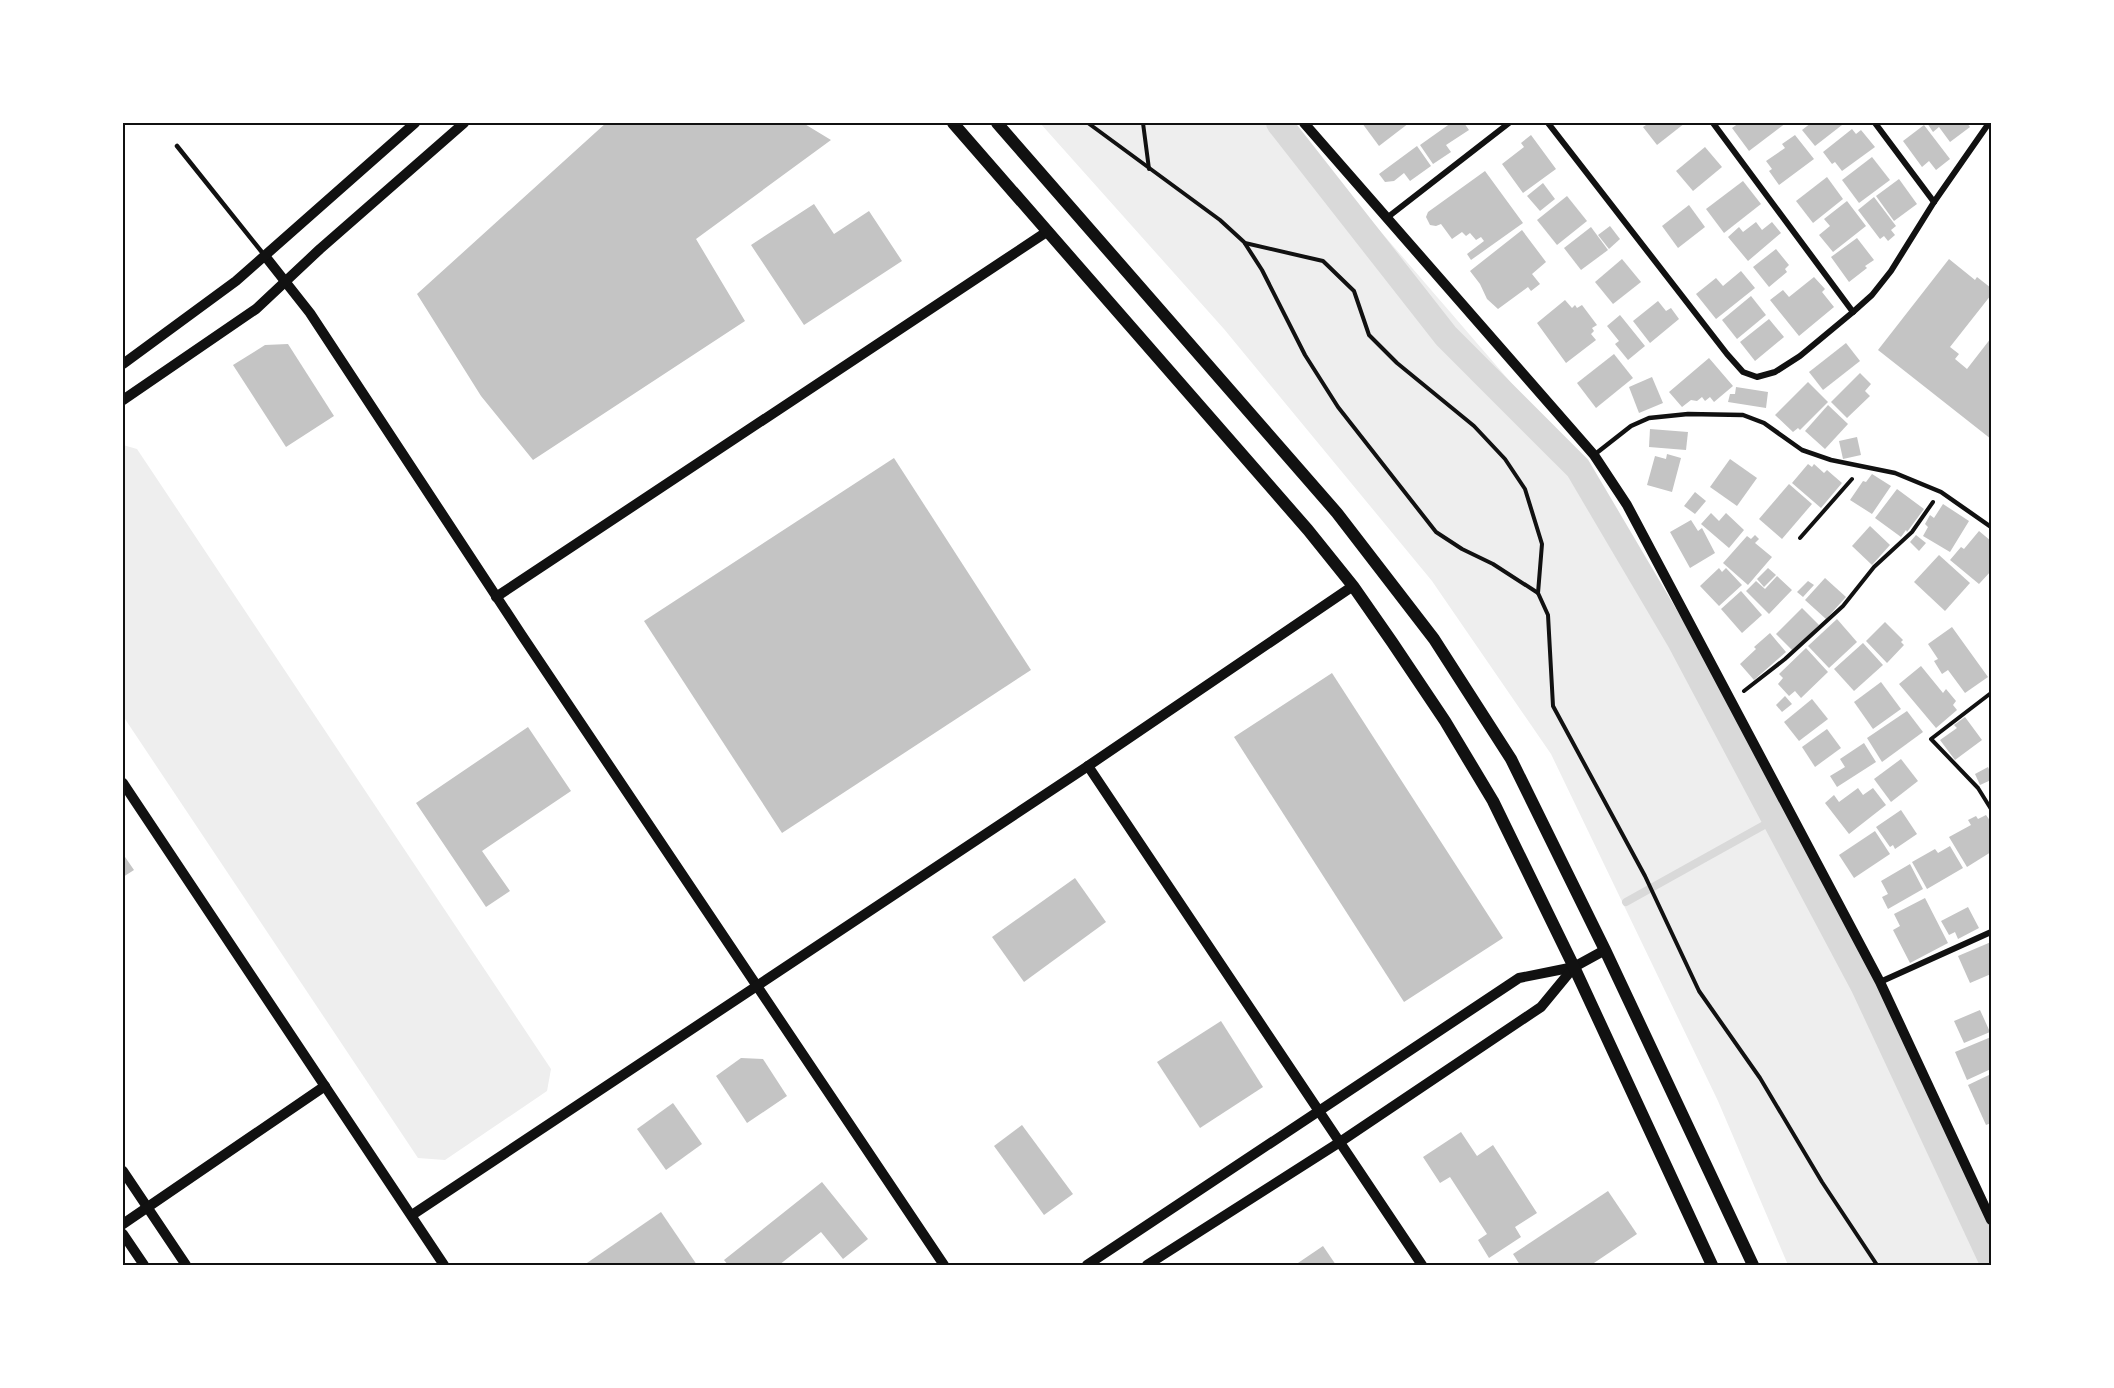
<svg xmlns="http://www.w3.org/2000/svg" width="2114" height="1388" viewBox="0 0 2114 1388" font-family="'DM Sans',sans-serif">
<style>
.green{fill:#eee}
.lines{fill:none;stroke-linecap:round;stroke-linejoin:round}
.stream{stroke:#d9d9d9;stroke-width:8}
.canal{stroke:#d9d9d9;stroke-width:26}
.building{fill:#c4c4c4}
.path{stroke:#111;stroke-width:4}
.service{stroke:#111;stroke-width:4.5}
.minor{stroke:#111;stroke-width:6}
.tertiary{stroke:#111;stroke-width:10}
.secondary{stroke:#111;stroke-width:12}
.neatline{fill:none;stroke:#111;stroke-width:2}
</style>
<rect width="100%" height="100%" fill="#fff"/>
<g class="green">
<path d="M1040,123H1287L1583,466L1685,638L1868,984L1991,1250V1265H1788L1718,1101L1551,754L1432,581L1224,329Z"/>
<path d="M123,445L137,449L551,1069L547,1091L445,1160L418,1158L123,716Z"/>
</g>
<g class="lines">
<path class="stream" d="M1626,902L1775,819"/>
<path class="canal" d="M1279,123L1446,336L1578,468L1680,641L1864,987L1991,1259"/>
</g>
<g class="building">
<path d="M606,123H803L831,140L696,239L745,321L533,460L481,396L417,294Z"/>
<path d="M1362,123H1409L1379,146Z"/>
<path d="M1451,123H1464L1469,130L1446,145L1451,152L1433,164L1420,145Z"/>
<path d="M1649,123H1685L1657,145L1643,127Z"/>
<path d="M1739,123H1786L1749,151L1732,128Z"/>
<path d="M1811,123H1840L1842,125L1815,146L1802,130Z"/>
<path d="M1927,123H1967L1970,127L1950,142L1939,127L1933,132Z"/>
<path d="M1924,125L1950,159L1936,170L1929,161L1922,167L1903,141Z"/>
<path d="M1852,129L1856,134L1861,130L1875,147L1842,171L1835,162L1832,164L1823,152Z"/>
<path d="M1531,135L1556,169L1523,193L1502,164L1524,147L1521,143Z"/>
<path d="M1795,135L1814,159L1779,185L1769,171L1772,169L1766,161L1785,148L1782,144Z"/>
<path d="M1417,146L1431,166L1410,181L1404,173L1394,181L1385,182L1379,174Z"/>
<path d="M1705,147L1722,167L1693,191L1676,171Z"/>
<path d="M1872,157L1890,180L1859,203L1842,180Z"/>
<path d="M1485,171L1523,223L1471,260L1467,254L1484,241L1481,237L1476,240L1470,233L1466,236L1462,232L1452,239L1441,224L1436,226L1430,225L1426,217L1428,212Z"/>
<path d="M1827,177L1843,199L1813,223L1796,201Z"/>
<path d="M1899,179L1917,204L1894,221L1876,196Z"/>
<path d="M1743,181L1761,204L1724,233L1706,209Z"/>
<path d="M1543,183L1555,199L1540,211L1527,196Z"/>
<path d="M1567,196L1587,221L1557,245L1537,220Z"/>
<path d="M1874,197L1896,226L1891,230L1895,235L1888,241L1884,236L1880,239L1858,210Z"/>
<path d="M1847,201L1866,226L1833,252L1819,235L1830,226L1824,219Z"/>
<path d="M814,204L834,234L869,211L902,261L804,325L751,245Z"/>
<path d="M1689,205L1705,227L1678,248L1662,226Z"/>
<path d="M1756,222L1762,230L1772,222L1781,233L1748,261L1728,237L1739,227L1743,232Z"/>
<path d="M1610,226L1620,239L1609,249L1598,235Z"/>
<path d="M1591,227L1608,250L1581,270L1564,248Z"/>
<path d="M1522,230L1546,262L1532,274L1540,284L1531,291L1528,287L1498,309L1487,299L1480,284L1470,271Z"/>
<path d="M1857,238L1874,260L1865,266L1867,268L1849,282L1831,257Z"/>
<path d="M1776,249L1789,265L1785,269L1787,272L1769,287L1753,267Z"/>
<path d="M1622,259L1641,282L1613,304L1595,282Z"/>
<path d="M1949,259L1975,280L1977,277L1991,288V295L1950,347L1959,354L1955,359L1967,369L1991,338V439L1878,350Z"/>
<path d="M1741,271L1755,288L1716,319L1696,294L1716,278L1723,286Z"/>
<path d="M1814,277L1825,289L1822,292L1834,307L1799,336L1770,300L1783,290L1789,297Z"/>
<path d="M1751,296L1766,315L1737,339L1722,320Z"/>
<path d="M1565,300L1572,308L1575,305L1577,308L1582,305L1597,325L1592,328L1594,331L1591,334L1596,340L1566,363L1537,323Z"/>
<path d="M1658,301L1666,311L1671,308L1679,319L1650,343L1633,321Z"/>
<path d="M1620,315L1645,346L1628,360L1615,344L1619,341L1607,326Z"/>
<path d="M1769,319L1784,337L1755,361L1740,342Z"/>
<path d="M1846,343L1860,361L1823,390L1809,372Z"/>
<path d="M288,344L334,416L286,447L233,365L265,345Z"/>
<path d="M1614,354L1633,378L1596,408L1577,383Z"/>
<path d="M1709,358L1733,386L1714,402L1710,397L1705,401L1702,397L1697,401L1691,400L1682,407L1669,392Z"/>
<path d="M1860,373L1871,384L1865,391L1870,396L1847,418L1831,402Z"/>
<path d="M1652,377L1663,403L1639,413L1629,387Z"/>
<path d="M1808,382L1828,402L1800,430L1798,428L1793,432L1775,415Z"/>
<path d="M1736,387L1768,392L1766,408L1728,402L1730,394H1735Z"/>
<path d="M1828,405L1848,424L1825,449L1805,431Z"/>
<path d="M1650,429L1688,432L1686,450L1649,447Z"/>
<path d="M1857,437L1861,455L1843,459L1839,441Z"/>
<path d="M1667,454L1681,458L1672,492L1647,485L1655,456L1666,459Z"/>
<path d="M894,458L1031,670L782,833L644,621Z"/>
<path d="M1730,459L1757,478L1737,506L1710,487Z"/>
<path d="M1808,464L1812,467L1814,464L1824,473L1827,470L1842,483L1821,508L1792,483Z"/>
<path d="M1872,474L1891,486L1872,514L1850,500L1863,481L1866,482Z"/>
<path d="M1789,484L1812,504L1782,539L1759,519Z"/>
<path d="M1897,489L1924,509L1907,532L1906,530L1901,537L1875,518Z"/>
<path d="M1695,492L1706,501L1695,514L1684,506Z"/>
<path d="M1943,504L1969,521L1950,552L1923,536L1928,527L1925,524L1930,515L1934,518Z"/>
<path d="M1711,513L1719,521L1726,513L1744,530L1729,548L1701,524Z"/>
<path d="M1691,520L1698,531L1702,528L1715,553L1690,568L1670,532Z"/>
<path d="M1870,526L1890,545L1872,565L1852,546Z"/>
<path d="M1979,531L1991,541V571L1979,584L1950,560L1961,547L1964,549Z"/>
<path d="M1755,535L1759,539L1755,543L1772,557L1748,585L1723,563L1747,536L1751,539Z"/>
<path d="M1916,535L1926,543L1919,551L1910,542Z"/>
<path d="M1939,555L1970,583L1945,611L1914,582Z"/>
<path d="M1719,568L1722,572L1726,568L1742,585L1719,606L1700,586Z"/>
<path d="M1768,568L1776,575L1764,587L1757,579Z"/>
<path d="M1777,576L1792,590L1769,614L1746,591L1756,581L1765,589Z"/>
<path d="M1825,578L1846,597L1826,619L1805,600Z"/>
<path d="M1808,581L1814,585L1803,597L1797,592Z"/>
<path d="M1741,591L1762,615L1742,633L1721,609Z"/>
<path d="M1802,608L1819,625L1793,651L1776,634Z"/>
<path d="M1837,619L1857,642L1829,668L1808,646Z"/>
<path d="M1885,622L1903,640L1901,642L1904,645L1887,663L1866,641Z"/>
<path d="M1952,627L1988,677L1965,693L1948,670L1942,674L1934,661L1938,659L1928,644Z"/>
<path d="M1770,633L1786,652L1754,680L1740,664L1756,649L1754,647Z"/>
<path d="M1863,643L1883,665L1854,691L1834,669Z"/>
<path d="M1806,648L1828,672L1801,698L1795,691L1789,696L1778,684L1783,678L1779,674Z"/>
<path d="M1921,666L1943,693L1946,689L1956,701L1953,705L1957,710L1936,728L1899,684Z"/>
<path d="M1332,673L1503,938L1404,1002L1234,737Z"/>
<path d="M1881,682L1901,709L1873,729L1854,702Z"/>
<path d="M1785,696L1792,704L1782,712L1776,705Z"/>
<path d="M1812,699L1828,719L1799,741L1784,722Z"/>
<path d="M1907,711L1923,732L1882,762L1867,738Z"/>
<path d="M1965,717L1982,740L1955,760L1940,740L1957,728L1954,725Z"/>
<path d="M528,727L571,791L482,851L510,891L486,907L416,803Z"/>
<path d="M1827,729L1841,748L1815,767L1802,747Z"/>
<path d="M1864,743L1876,762L1837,787L1830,776L1845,767L1840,759Z"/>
<path d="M1901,759L1918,781L1891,802L1874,779Z"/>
<path d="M1988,767L1991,774V780L1980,785L1975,774Z"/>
<path d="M1858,788L1863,795L1873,788L1886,805L1849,834L1825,803L1834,795L1839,802Z"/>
<path d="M1901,810L1917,834L1895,849L1893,845L1890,847L1876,827Z"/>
<path d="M1986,815L1991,822V852L1967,867L1949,837L1971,825L1968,820L1976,816L1978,819Z"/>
<path d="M1875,831L1890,854L1854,878L1839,855Z"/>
<path d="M1950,846L1963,868L1927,889L1912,862L1935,849L1938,853Z"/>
<path d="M123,854L134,870L123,877Z"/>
<path d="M1910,864L1923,889L1888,909L1882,897L1888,894L1881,881Z"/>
<path d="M1075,878L1106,922L1024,982L992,937Z"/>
<path d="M1925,898L1948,943L1910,963L1893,930L1900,926L1894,914Z"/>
<path d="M1968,907L1979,928L1958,939L1955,932L1949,935L1941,921Z"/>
<path d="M1991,942V974L1970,983L1958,956Z"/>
<path d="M1980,1010L1990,1032L1964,1043L1954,1021Z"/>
<path d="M1221,1021L1263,1087L1200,1128L1157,1062Z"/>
<path d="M1991,1037V1069L1967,1080L1955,1052Z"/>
<path d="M741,1058L763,1059L787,1096L747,1123L716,1076Z"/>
<path d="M1991,1074V1123L1986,1125L1968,1085Z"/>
<path d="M673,1103L702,1144L666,1170L637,1129Z"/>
<path d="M1022,1125L1073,1194L1044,1215L994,1146Z"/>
<path d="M1461,1132L1477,1156L1493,1145L1537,1213L1515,1227L1521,1237L1489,1258L1478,1240L1487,1234L1450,1177L1440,1183L1423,1157Z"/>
<path d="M822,1182L868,1239L843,1259L821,1232L779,1265H728L724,1260Z"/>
<path d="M1608,1191L1637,1234L1591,1265H1520L1513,1254Z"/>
<path d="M661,1212L697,1265H584Z"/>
<path d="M1323,1246L1336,1265H1295Z"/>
</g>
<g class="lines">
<g class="path">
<path d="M1088,123L1220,220L1244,242L1262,270L1305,355L1338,407L1436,532L1462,549L1493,564L1538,593L1548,615L1553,706L1645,876L1699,991L1760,1078L1822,1182L1877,1265"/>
<path d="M1143,123L1149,169"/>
<path d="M1245,243L1323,261L1354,291L1369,335L1397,363L1474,426L1505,459L1525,489L1542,544L1538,593"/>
<path d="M1800,538L1852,479"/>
<path d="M1744,691L1785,659L1843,606L1874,567L1912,532L1933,502"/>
<path d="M1991,693L1931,739L1978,788L1991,809"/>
</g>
<g class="service">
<path d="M177,146L265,256"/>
<path d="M1594,455L1631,426L1649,418L1688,414L1743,415L1764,423L1802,450L1831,460L1895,473L1941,492L1991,527"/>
</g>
<g class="minor">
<path d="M1548,123L1727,354L1743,372L1757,377L1775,372L1800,356L1853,312L1872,295L1891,271L1934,202L1989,123"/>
<path d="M1713,123L1853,312"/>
<path d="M1875,123L1934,202"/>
<path d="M1388,217L1509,123"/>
<path d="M1880,982L1991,932"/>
</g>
<g class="tertiary">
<path d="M1304,123L1594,455L1627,505L1880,982L1991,1220"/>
<path d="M265,256L310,313L521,634L944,1265"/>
<path d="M123,364L236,281L415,123"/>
<path d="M123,400L256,309L320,249L464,123"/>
<path d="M496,597L1048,231"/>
<path d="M1088,766L1422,1265"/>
<path d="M123,783L444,1265"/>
<path d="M123,1171L186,1265"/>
<path d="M412,1215L1088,766L1353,586"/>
<path d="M123,1224L325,1086"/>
<path d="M123,1234L144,1265"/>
<path d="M1087,1265L1519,978L1574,967L1605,950"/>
<path d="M1147,1265L1340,1142L1541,1007L1574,967"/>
</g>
<g class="secondary">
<path d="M953,123L1308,530L1353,586L1392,642L1445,721L1493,801L1574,967L1712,1265"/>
<path d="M997,123L1337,513L1434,639L1511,759L1605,950L1753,1265"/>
</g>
</g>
<rect width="2114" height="1388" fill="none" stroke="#ffffff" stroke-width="249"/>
<rect x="124" y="124" width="1866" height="1140" class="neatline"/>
</svg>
